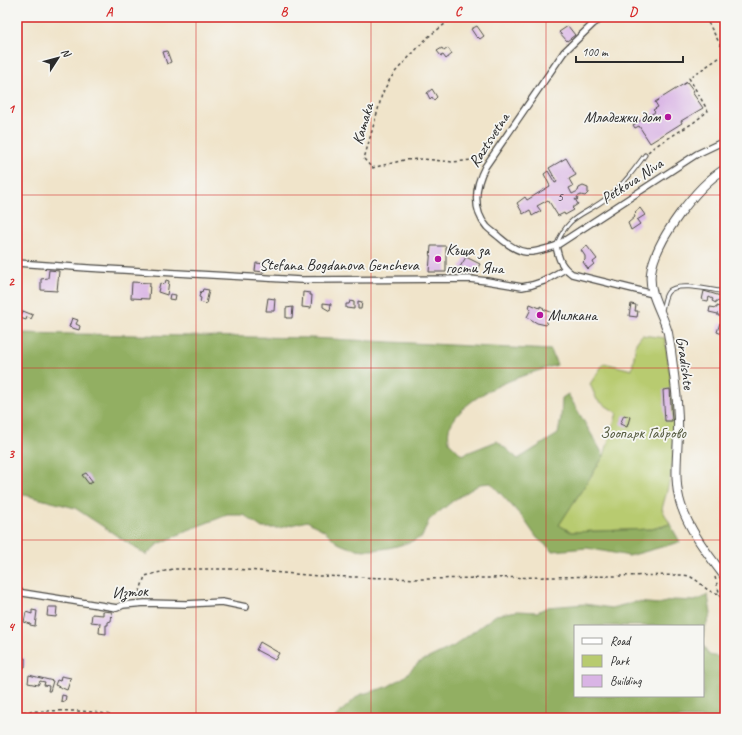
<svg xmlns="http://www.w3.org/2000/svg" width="742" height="735" viewBox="0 0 742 735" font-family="Caveat,sans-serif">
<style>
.green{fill:#b8cb6f;stroke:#727b4d}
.forest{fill:#92af62;stroke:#5e6d46}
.building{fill:#d9b4e5}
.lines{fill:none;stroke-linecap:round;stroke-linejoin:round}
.lane-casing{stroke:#494743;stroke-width:5}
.street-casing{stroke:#494743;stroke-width:8}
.secondary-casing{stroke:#494743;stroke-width:10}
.path{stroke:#494743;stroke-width:1.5;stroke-dasharray:3 3;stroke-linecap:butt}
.lane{stroke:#fff;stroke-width:3}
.street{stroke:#fff;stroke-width:5.5}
.secondary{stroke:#fff;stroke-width:8}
.grid{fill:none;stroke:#d62828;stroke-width:1;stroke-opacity:0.55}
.poi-dot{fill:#b5179e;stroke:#f6f6f2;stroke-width:1.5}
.labels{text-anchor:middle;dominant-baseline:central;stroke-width:3.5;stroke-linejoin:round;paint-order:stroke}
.number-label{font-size:14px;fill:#564d5a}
.poi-label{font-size:16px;fill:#2b2b2b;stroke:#f6f6f2;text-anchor:start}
.street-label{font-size:16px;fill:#2b2b2b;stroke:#f6f6f2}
.park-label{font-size:16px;fill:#555b3f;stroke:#f6f6f2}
.neatline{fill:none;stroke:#d62828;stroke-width:1.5}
.grid-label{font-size:13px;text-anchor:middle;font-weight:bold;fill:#d62828}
</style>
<rect width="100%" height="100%" fill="#f6f6f2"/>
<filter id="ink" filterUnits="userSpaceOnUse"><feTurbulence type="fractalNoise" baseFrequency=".025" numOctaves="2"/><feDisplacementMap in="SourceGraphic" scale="8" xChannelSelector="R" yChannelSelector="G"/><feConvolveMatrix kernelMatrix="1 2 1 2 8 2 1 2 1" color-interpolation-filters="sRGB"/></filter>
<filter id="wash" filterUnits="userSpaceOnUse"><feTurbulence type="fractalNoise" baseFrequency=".012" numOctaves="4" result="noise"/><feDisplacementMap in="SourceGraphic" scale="16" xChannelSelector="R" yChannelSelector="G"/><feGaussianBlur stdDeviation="0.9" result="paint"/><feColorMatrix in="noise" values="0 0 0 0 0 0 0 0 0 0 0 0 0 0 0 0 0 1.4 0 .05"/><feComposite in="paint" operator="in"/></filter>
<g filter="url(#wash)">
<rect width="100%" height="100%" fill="#f0e4ca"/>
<path class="green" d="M642,335L665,338C671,383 679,429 671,473C669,485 665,497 662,509L670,524L652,529L571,532L559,525L604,456L617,413L597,400L590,384L604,363L632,370L636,343Z"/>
<g class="forest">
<path d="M17,333L311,338L551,350L557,365C523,375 473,390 453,421C452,424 449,427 449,429C448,433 449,438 449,442L462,455L497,441L518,459L558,434L561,418L562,398L568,394L604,456L559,525L571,532L652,529L670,524L680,542L629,556L587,548L553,551L537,538L523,518L491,483L480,484L454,500L429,520L422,537C397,548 366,556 340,544C335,542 331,536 326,532C321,528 313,525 307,521L279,528H262L244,515H227L188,530L157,545L146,555L75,508L17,493Z"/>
<path d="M708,595L711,614L704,630L703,638V626H575V696H703V645L709,655L725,658V718H334L359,695L387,687L404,677L418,663L454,646L496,615L517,611L537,612L548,607L585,604L611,608L636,602L659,604L673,600L695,601Z"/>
</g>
<g id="blocks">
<g class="building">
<path d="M477,26L484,36L480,39L478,37L477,38L471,29Z"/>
<path d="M568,26L575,35L567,41L559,32Z"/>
<path d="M442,48L444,51L448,48L452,54L446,59L443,55L441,56L437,51Z"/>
<path d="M167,51L171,62L167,64L163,52Z"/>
<path d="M687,82L694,91L692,92L703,108L681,121L682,123L650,143L639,126L635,128L633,125L655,112L653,110L658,107L655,102Z"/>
<path d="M432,89L437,97L434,100L432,97L430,99L427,93Z"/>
<path d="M566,158L576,175L569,179L573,186L569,188L572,194L578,191L579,188L583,186L588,188V193L585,196L581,195L577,197L578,199L577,200L575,199L578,204L572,208L574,210L565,215L564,213L558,216L548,200L537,206L541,211L532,216L530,210L523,214L517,203L525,197L527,200L550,186L544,174L548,171L555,183L557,182L549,168Z"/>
<path d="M640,208L645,215L637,220L640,224L631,230L628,223L635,217L634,215L636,213L635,212Z"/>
<path d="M431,246H446V272H429Z"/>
<path d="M587,246L597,259L593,262L594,264L588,269L583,262L585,260V256L581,250Z"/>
<path d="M466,257L480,264L474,275L460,267Z"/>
<path d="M256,263L265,264L264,272L255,271Z"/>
<path d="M49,270L59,271L57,291L41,290V279L48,278Z"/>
<path d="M166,280L169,281L167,295L158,292L160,283L165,284Z"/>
<path d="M132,282L150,283L149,299L131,298Z"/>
<path d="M203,289L209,290L206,304L200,302L201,298L199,297L201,291L202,292Z"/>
<path d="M704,291L724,297L723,302L716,301V303L712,301L713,299L709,297L708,301L702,300Z"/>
<path d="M303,292L310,293V295H312L311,308L302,307Z"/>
<path d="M170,294L176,295L175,300L169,299Z"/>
<path d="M268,298L275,299L274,311H266Z"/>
<path d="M350,301L354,302V309L346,308V304H349Z"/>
<path d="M358,301L362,302L361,309H358Z"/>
<path d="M323,303L331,304L330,311L323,307Z"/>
<path d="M530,304L540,308V306L544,308L543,309L553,313L551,317L549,316L546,325L537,323L527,317L531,309L529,308Z"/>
<path d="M631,304L636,305L635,311H638L637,317L629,316Z"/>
<path d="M717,306L725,308L722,316H718V314L709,312L710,307L717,308Z"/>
<path d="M293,307L292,318H286V308Z"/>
<path d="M23,311L33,315L31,319L27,317L26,320L20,318Z"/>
<path d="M72,318L78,320L76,324L80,326L79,330L69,327Z"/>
<path d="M720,323L724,324L722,334L717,332Z"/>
<path d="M670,389L672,421H665L663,390Z"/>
<path d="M624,415L630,417L627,427L620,424Z"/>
<path d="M86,473L93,482L89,484L82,475Z"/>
<path d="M48,607H57L56,617L47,616Z"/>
<path d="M32,610L37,611L35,626L30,625V624L24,622L26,612L32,614Z"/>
<path d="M103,611L112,612L111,621L108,622V625H106V634L99,633L100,623L91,622L92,614L103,615Z"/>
<path d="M260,642L279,653L275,660L256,650Z"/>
<path d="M25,658V667H21V669H19V667H17V662H20V659Z"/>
<path d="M29,675L53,681L50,691H48L49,686L44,685L45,682L40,681L38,685L28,683Z"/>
<path d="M61,676L71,678L67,690L55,685L57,680L60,681Z"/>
<path d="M62,695L66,696L65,702L61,701Z"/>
</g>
</g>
</g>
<g filter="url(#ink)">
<use href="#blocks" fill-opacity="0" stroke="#494743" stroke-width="1"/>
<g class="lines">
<defs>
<g id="lane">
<path d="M557,244C569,213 585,216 608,197C623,185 634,170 645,155"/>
<path d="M662,310C664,304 664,297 668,292C676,281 712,290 725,292"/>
</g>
<g id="street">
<path d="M604,17L593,24L564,52L485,167C475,186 472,210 487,227C491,231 496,234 499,237C507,244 516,251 526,252C536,253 547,248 556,246L697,154L718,144L725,142"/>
<path d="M556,246C559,260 561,266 572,274L653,294"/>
<path d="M17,263L88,268L300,280L469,279L487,281L522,287L532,285L544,281L565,269"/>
<path d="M17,592L117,608L123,605L145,603L186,604L222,602L246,607"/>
</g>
<path id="secondary" d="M725,169C697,185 655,241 651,273C648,294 663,313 668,333C669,339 670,345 671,351C674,377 679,404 678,430C678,454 673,481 681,505C689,530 709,556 725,577"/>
</defs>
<use href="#lane" class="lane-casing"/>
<use href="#street" class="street-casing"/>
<use href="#secondary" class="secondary-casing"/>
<g class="path">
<path d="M454,17L428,37L396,71L390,79L382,94L379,106L364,159L372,168L404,160L423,159L453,162L482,159"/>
<path d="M705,17L725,53"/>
<path d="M648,152L654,147L693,123L708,111L689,78L725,54"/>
<path d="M715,577L721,599V612L725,623"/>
<path d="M136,597L140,591L145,576L173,569H234L320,576L422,579L679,575C683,575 688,575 691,577C706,585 705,594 725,594"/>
<path d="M17,712C40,711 100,708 118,718"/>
</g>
<use href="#lane" class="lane"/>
<use href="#street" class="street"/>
<use href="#secondary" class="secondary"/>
</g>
</g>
<path class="grid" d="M196,17V718M371,17V718M546,17V718M17,195H725M17,368H725M17,540H725"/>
<g class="poi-dot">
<circle cx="668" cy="117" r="4"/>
<circle cx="438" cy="259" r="4"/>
<circle cx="540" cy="315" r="4"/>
</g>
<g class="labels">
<g class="number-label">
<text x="560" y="196">5</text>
</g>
<g class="poi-label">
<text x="660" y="117" text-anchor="end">Младежки дом</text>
<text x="446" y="250">Къща за<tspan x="446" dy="18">гости Яна</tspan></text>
<text x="548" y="315">Милкана</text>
</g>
<g class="street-label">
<text transform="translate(363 124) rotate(-74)">Kamaka</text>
<text transform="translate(489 140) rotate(-57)">Raztsvetna</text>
<text transform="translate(632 181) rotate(-33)">Petkova Niva</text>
<text x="339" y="265">Stefana Bogdanova Gencheva</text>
<text transform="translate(685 363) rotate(82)">Gradishte</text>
<text transform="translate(130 592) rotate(-4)">Изток</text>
</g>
<g class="park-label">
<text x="643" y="433">Зоопарк Габрово</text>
</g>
</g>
<rect width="742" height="735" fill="none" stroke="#f6f6f2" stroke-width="44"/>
<rect x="574" y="625" width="130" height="72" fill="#f6f6f2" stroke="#a5a5a2"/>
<rect x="582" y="638" width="20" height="6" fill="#ffffff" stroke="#a5a5a2"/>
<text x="610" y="645" font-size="12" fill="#2b2b2b">Road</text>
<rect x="582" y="655" width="20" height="12" fill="#b8cb6f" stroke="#a5a5a2"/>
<text x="610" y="665" font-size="12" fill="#2b2b2b">Park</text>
<rect x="582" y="675" width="20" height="12" fill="#d9b4e5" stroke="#a5a5a2"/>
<text x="610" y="685" font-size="12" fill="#2b2b2b">Building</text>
<g transform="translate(58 58) rotate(54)" stroke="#f6f6f2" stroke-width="3" paint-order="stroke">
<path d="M0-3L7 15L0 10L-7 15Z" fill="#2b2b2b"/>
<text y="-6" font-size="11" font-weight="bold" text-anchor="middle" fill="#2b2b2b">N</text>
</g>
<path d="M576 56v6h107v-6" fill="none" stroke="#2b2b2b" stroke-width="2"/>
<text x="582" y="56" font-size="12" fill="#2b2b2b" stroke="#f6f6f2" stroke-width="3" paint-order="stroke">100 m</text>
<rect x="22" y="22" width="698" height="691" class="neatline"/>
<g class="grid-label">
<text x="109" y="16">A</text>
<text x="284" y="16">B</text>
<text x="458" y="16">C</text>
<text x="633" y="16">D</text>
<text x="11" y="113">1</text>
<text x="11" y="286">2</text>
<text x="11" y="458">3</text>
<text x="11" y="631">4</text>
</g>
</svg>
